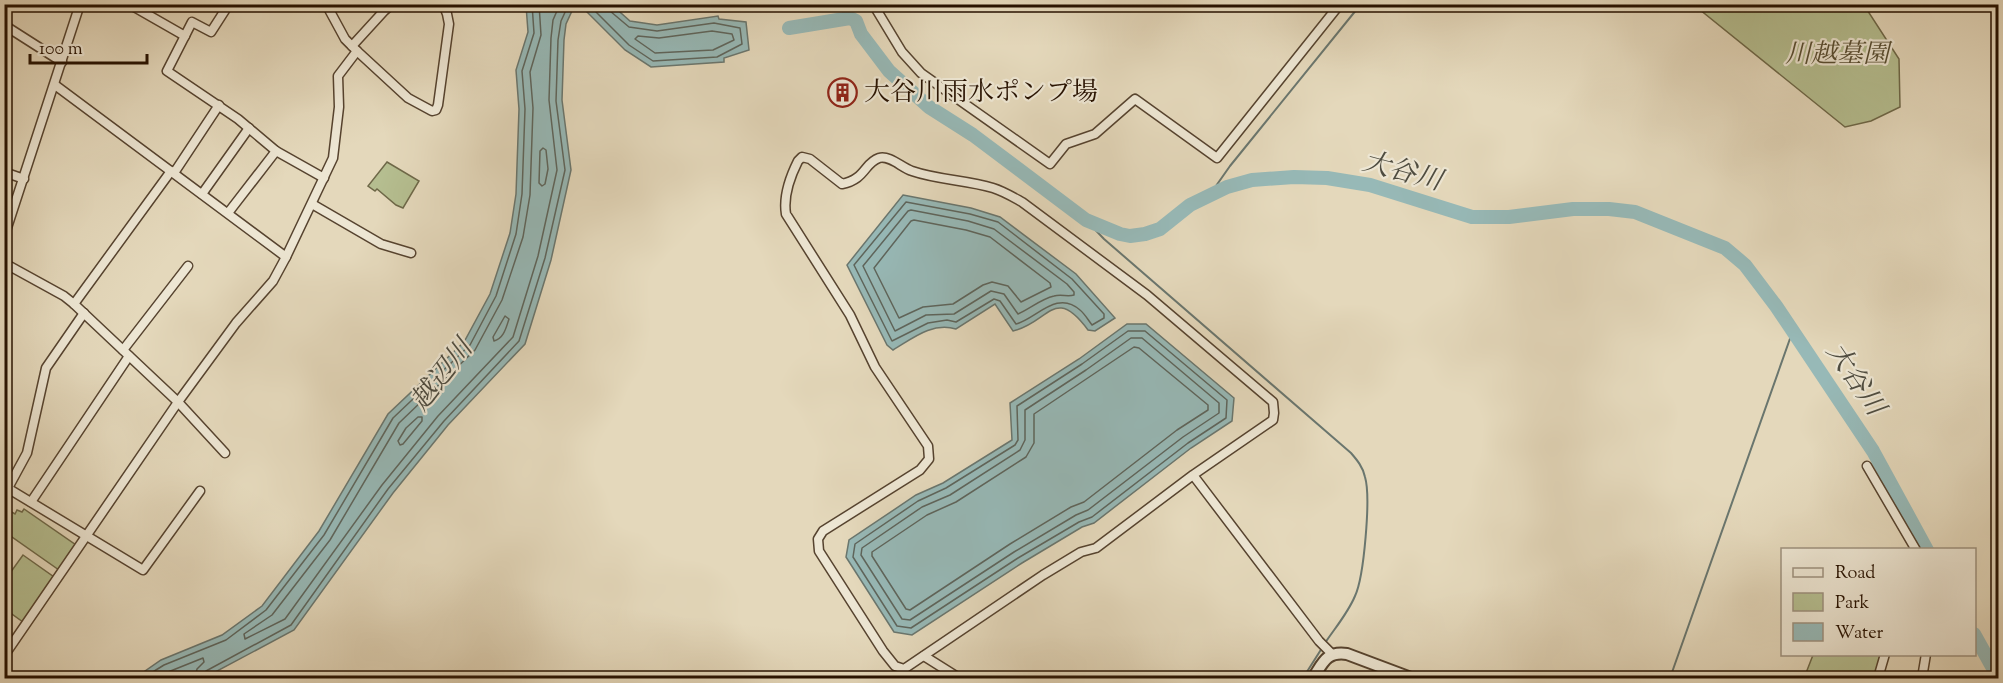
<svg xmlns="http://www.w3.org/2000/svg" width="2003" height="683" viewBox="0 0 2003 683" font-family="'Sorts Mill Goudy','Noto Serif JP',serif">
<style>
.green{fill:#b5be90;stroke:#6e6848;stroke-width:1.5}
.water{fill:#97b9b7;stroke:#6a766e;stroke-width:1.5}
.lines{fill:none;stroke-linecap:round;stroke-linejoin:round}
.shore{stroke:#5e655c;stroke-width:1.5}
.stream{stroke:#6a766e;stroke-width:2}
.river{stroke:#97b9b7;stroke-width:14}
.minor-casing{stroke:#56432f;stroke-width:11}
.tertiary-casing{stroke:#56432f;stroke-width:14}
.minor{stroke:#ede6d3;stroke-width:8}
.tertiary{stroke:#ede6d3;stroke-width:10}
.labels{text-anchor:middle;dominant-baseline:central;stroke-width:4.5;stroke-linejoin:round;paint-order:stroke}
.park-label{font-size:26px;font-style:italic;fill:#584e32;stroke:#ede6d3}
.poi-label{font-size:26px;fill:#261100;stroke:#ede6d3;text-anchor:start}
.water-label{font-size:27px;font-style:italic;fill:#4e4c40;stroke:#ede6d3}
</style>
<rect width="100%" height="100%" fill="#e4d8bb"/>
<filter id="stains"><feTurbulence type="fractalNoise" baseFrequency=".00333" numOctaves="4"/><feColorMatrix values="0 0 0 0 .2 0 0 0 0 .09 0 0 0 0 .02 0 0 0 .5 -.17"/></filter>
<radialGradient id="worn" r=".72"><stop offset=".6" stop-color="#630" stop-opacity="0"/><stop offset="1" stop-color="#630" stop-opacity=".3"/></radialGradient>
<g class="green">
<path d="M1694,5H1864L1899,59L1900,107L1871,121L1845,127Z"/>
<path d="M387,162L419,181L403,208L396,205L377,189L375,191L368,186Z"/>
<path d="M5,508L15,514L17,510L22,512L24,509L76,545L59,570L5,532Z"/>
<path d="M23,555L54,577L23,622L5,609V580Z"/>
<path d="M1882,654L1878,675L1806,673L1813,655Z"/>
</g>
<g class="water">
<path d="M526,5H612L630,21L657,25L718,16L719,19L746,22L749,50L724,58V62L651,67L625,50L583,8L572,11L566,24L564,40L562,100L571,170L551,260L525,344L448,425L393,493L294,630L204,678H135L161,660L222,635L262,606L319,531L388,414L464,342L490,294L510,233L516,194L519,109L516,70L528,32Z"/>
<path d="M903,195L971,208L1000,217L1076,274L1115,318L1095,331L1088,330C1054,284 1049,323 1013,331L995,304L956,329C932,322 913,338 893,350L887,345L847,265Z"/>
<path d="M1127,324H1146L1234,398L1232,421L1191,448L1094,523L1082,527L1022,563L912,635L894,632L846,557L849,540L916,495L943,483L1012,440L1010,403L1079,359Z"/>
</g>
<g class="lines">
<g class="shore">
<path d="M539,4L541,35L530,72L533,108L530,195L523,237L502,300L475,350L399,423L330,540L272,615L244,634L245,639L285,619L382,485L438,416L513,337L538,256L557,170L549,100L551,38L553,20L560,4"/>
<path d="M588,4L629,45L653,61L717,57L742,44L740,28L714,23L657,31L629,27L610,11L609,4"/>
<path d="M712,31L732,34L734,40L713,50L655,53L635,39L638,36L659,38Z"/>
<path d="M543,148L546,150L548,169L545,184L542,186L539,183L540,151Z"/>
<path d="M906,202L970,214L998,222L1072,279L1104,314V318L1092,325C1088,320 1085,314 1080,310C1057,289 1036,319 1016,324L1000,301L994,299L956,322L947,320L928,323L892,341L854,265Z"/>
<path d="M911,210L968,221L994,229L1067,284L1074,292V295C1068,297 1061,294 1054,296C1041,299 1031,308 1018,314L1004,294L991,291L954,314L926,315L895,331L863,266L908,211Z"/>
<path d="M914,220L966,230L990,237L1050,283L1051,287L1021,302L1008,286L992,282L983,285L953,304L923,307L899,318L874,268L911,221Z"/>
<path d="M505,316L509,319C506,328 504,338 494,341L493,337Z"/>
<path d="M1128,331H1145L1227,400L1226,418L1188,443L1092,517L1079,522L1018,558L911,628L897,626L853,557L855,544L918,501L946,488L1015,445L1018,440L1017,406L1082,364Z"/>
<path d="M1131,338H1142L1219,403V413L1183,437L1088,510L1076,515L1014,552L910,620L902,619L861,555L862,548L922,507L950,495L1020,450L1025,440V410L1086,370Z"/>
<path d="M1134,347L1139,348L1208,405V410L1177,430L1084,502L1071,507L1010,544L910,610L906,609L872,556V552L927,515L956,502L1026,457L1034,443V414Z"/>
<path d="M418,417H422V421L403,444L400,445L398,441L406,428Z"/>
<path d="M143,678L164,665L226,640L266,610L324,535L393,418L470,345L496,296L516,234L522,194L525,109L522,71L534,33L532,4"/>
<path d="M157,678L168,672L203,658L204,662L197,669L195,678"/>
<path d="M203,678L206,671L291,625L388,489L444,421L519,341L545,258L565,170L556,101L558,40L561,21L567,8L572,4"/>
</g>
<g class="stream">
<path d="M1211,193L1230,166L1361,4"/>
<path d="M1086,220L1104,239L1351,453C1357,460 1363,467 1365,477C1371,497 1364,577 1355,596C1348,613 1335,628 1325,643"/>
<path d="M1303,678L1322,648"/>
<path d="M1670,678L1792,333"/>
</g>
<g class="river">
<path d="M789,28L850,18L856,21L861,34L889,71L929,107L973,135L1086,220L1120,234L1130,236L1145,234L1160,229L1190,205L1227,187L1252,180L1294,177L1327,178L1370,185L1472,217H1509L1573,209H1609L1635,212L1725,248L1745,265L1776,306L1873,451L1927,550"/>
<path d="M1974,634L1998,677"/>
</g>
<defs>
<g id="minor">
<path d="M129,4L185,36"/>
<path d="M229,4L211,32L192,22L167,71L238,119L276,151L324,178"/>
<path d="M326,4L345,39L357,51L408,98L432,111L436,110L438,105L449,24L447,14L443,4"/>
<path d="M873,4L902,52L921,73L1050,164L1066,144L1095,134L1135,99L1217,158L1340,4"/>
<path d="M4,25L62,62"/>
<path d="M352,46L384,11L392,4"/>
<path d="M55,85L286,257"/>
<path d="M4,172L24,179"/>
<path d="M174,173L219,105"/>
<path d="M202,194L249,128"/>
<path d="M312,204L381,244L411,253"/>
<path d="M228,213L276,151"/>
<path d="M4,237L80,4"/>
<path d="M4,263L64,296L74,304L178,402L225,453"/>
<path d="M74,304L171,171"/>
<path d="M123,350L188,266"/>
<path d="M1867,466L1916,550"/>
<path d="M1193,475L1096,548L1081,552L1043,575L904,669L895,666L883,651L819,551L818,539L823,531L920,470L929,459L928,446L875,367L850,315L786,214C783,196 790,177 798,161L802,157L810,159L842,184C866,179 864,163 879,158C890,155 902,168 912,171C938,180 967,180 993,188C1003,191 1013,197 1022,202L1147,295L1273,402L1274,413L1273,420L1193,475L1319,641L1332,654"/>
<path d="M4,486L143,570L200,491"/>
<path d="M8,488L27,453L46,368L84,313"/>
<path d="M31,502L129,356"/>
<path d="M4,656L178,402L236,323L273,281L286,257L333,158L339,107L338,76L357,51"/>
<path d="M924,656L959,678"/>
<path d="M1878,678L1885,654"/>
<path d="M1922,678L1926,654"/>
</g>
<path id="tertiary" d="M1313,678C1323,663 1326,651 1347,654L1411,678"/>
</defs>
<use href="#minor" class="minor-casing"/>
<use href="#tertiary" class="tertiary-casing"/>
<use href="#minor" class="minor"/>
<use href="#tertiary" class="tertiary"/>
</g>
<defs>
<symbol id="building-ring" viewBox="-11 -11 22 22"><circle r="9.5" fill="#ede6d3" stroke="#8f2418" stroke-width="1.5"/><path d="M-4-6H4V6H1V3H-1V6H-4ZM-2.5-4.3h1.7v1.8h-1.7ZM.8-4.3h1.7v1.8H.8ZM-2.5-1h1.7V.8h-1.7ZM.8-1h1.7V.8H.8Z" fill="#8f2418"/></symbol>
</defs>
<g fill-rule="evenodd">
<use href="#building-ring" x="826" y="76" width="33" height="33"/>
</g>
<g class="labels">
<g class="park-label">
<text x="1837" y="55">川越墓園</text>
</g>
<g class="poi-label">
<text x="864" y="93">大谷川雨水ポンプ場</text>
</g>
<g class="water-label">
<text transform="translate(1402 173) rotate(15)">大谷川</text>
<text transform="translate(443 376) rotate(-52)">越辺川</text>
<text transform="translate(1854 380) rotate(56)">大谷川</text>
</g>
</g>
<rect width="2003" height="683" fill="none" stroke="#e4d8bb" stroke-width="24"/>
<rect x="6" y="6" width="1991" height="671" fill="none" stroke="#261100" stroke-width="3"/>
<rect x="12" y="12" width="1979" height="659" fill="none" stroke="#261100" stroke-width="1.5"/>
<rect x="1781" y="548" width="195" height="108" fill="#ede6d3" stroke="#9d917f" stroke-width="1.5"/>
<rect x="1793" y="568" width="30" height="9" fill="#ede6d3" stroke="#9d917f" stroke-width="1.5"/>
<text x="1835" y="578" font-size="18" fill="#261100">Road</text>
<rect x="1793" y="593" width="30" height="18" fill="#b5be90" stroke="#9d917f" stroke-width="1.5"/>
<text x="1835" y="608" font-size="18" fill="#261100">Park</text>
<rect x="1793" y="623" width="30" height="18" fill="#97b9b7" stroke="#9d917f" stroke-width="1.5"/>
<text x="1835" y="638" font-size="18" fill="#261100">Water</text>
<path d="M30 54v9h117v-9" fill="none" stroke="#261100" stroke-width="3"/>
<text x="39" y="54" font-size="18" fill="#261100" stroke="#ede6d3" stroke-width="4.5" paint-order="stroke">100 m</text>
<rect width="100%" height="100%" filter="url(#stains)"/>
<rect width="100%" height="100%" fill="url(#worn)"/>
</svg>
